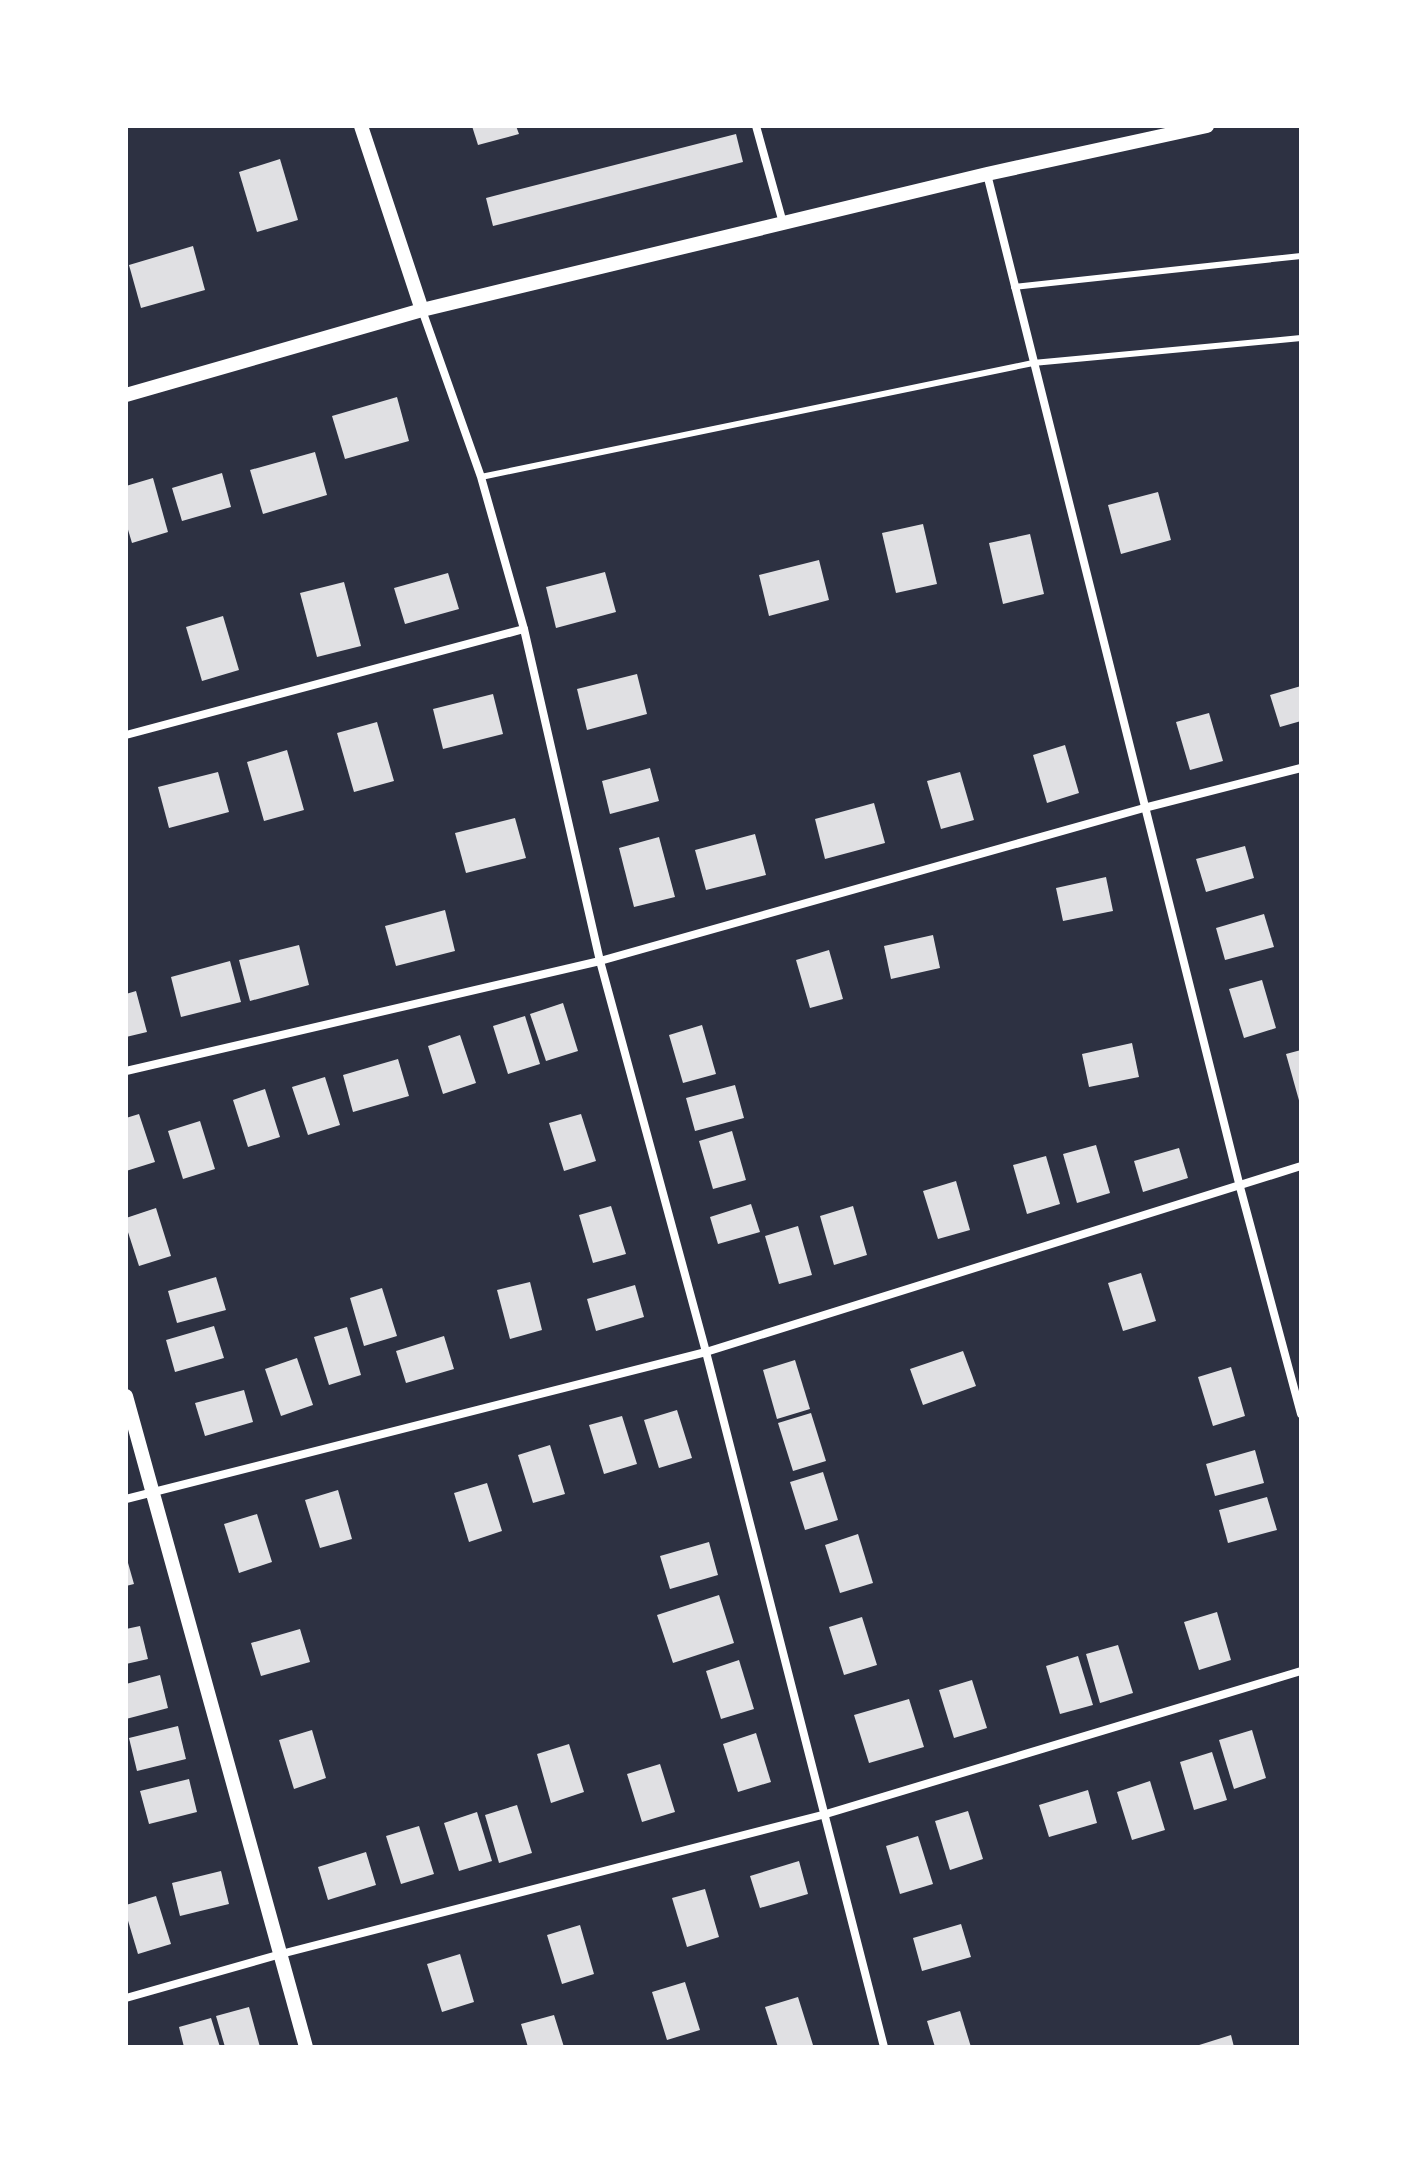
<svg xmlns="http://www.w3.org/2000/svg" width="1427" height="2173" viewBox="0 0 1427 2173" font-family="'Playfair Display',serif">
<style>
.building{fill:#e0e0e3}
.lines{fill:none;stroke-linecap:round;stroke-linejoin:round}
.service{stroke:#fff;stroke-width:6}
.minor{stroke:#fff;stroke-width:8}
.tertiary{stroke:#fff;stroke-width:14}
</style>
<rect width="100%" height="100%" fill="#2d3142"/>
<g class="building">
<path d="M472,126H516L519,134L478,145Z"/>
<path d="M736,134L743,162L493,226L486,198Z"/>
<path d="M280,159L298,220L257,232L239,172Z"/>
<path d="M193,246L205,290L141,308L129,265Z"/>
<path d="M397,397L409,441L345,459L332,416Z"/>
<path d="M315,452L327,495L263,514L250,470Z"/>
<path d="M222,473L231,507L182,521L172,488Z"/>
<path d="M153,478L168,532L132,543L126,523V486Z"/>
<path d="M1158,492L1171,540L1121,554L1108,505Z"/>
<path d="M923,524L937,584L896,593L882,533Z"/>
<path d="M1030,534L1044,594L1003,604L989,543Z"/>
<path d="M819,560L829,600L769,616L759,575Z"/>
<path d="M605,572L616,612L556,628L546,587Z"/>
<path d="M448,573L459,609L405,624L394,588Z"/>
<path d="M344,582L361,646L317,657L300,593Z"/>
<path d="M223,616L239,670L202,681L186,627Z"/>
<path d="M637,674L647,714L587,730L577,689Z"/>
<path d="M1301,686V721L1280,727L1270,695Z"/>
<path d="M493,694L503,734L443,749L433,709Z"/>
<path d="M1209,713L1223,761L1190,770L1176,722Z"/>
<path d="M377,722L394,781L354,792L337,733Z"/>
<path d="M1065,745L1079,793L1047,803L1033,755Z"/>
<path d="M287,750L304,810L264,821L247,762Z"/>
<path d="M650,768L659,801L610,814L602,781Z"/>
<path d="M218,772L229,812L169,828L158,787Z"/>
<path d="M960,772L974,820L941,829L927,781Z"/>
<path d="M874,803L885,843L825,859L815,819Z"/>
<path d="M515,818L526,858L466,873L455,833Z"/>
<path d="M755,834L766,875L706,890L695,850Z"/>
<path d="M659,837L675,897L634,907L619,848Z"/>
<path d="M1245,846L1254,878L1206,892L1196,859Z"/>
<path d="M1106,877L1113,911L1063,921L1056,888Z"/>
<path d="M445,910L455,951L396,966L385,926Z"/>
<path d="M1264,914L1274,947L1225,960L1216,928Z"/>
<path d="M933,935L940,968L891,979L884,946Z"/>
<path d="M299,945L309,985L250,1001L239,960Z"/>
<path d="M829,950L843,999L810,1008L796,960Z"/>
<path d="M230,961L241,1002L181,1017L171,977Z"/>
<path d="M1262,980L1276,1028L1244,1038L1229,989Z"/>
<path d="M136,991L147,1032L126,1037V994Z"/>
<path d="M563,1003L578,1051L546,1061L530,1014Z"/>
<path d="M525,1016L540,1064L508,1074L493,1026Z"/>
<path d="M702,1025L716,1074L683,1083L669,1035Z"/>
<path d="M460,1035L476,1083L443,1094L428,1046Z"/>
<path d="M1132,1043L1139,1077L1089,1087L1082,1054Z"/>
<path d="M1301,1050V1104H1300L1286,1054Z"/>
<path d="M398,1059L409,1096L353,1112L343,1075Z"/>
<path d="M325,1077L340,1125L308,1135L292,1087Z"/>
<path d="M735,1085L744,1118L695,1131L686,1098Z"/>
<path d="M265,1089L280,1137L248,1147L233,1100Z"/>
<path d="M139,1114L155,1162L126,1171V1118Z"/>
<path d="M581,1114L596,1161L564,1171L549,1123Z"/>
<path d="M200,1121L215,1169L183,1179L168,1131Z"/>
<path d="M732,1131L746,1180L713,1189L699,1141Z"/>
<path d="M1096,1145L1110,1193L1077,1203L1063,1154Z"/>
<path d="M1179,1148L1188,1178L1143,1192L1134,1161Z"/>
<path d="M1046,1156L1060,1204L1027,1214L1013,1165Z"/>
<path d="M956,1181L970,1230L938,1239L923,1191Z"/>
<path d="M751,1204L760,1232L718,1244L710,1217Z"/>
<path d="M611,1206L626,1254L593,1263L579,1215Z"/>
<path d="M853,1206L867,1255L834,1265L820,1216Z"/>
<path d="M156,1208L171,1256L139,1266L126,1226V1218Z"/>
<path d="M798,1226L812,1275L779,1284L765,1236Z"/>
<path d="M1141,1273L1156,1321L1123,1331L1108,1283Z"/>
<path d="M216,1277L226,1310L177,1323L168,1291Z"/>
<path d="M530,1282L542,1330L510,1339L497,1290Z"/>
<path d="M635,1285L644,1317L596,1331L587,1299Z"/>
<path d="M382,1288L397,1336L364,1346L350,1298Z"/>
<path d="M214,1326L224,1358L175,1372L166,1340Z"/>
<path d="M347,1327L361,1375L329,1385L314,1337Z"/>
<path d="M444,1336L454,1369L406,1383L396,1351Z"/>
<path d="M963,1351L976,1386L923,1405L910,1369Z"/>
<path d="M297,1358L313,1405L281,1416L265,1369Z"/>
<path d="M795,1360L810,1409L777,1419L763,1370Z"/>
<path d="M1231,1367L1245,1416L1213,1426L1198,1377Z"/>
<path d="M244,1390L253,1422L205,1436L195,1403Z"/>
<path d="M677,1410L692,1458L659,1468L644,1420Z"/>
<path d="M811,1413L826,1461L793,1471L778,1423Z"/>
<path d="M622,1416L637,1464L604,1474L589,1425Z"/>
<path d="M550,1445L565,1494L533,1503L518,1455Z"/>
<path d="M1255,1450L1264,1483L1215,1496L1206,1464Z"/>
<path d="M823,1472L838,1520L805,1530L790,1482Z"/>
<path d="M487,1483L502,1531L469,1542L454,1493Z"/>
<path d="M338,1490L352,1539L320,1548L305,1500Z"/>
<path d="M1267,1497L1277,1530L1228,1543L1219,1510Z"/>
<path d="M257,1514L272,1562L239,1573L224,1524Z"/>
<path d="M858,1534L873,1583L840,1593L825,1545Z"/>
<path d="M709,1542L718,1575L670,1589L660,1556Z"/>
<path d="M126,1556L134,1584L126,1586Z"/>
<path d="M719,1595L734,1643L673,1663L657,1615Z"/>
<path d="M1217,1612L1231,1660L1199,1670L1184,1622Z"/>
<path d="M862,1617L877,1665L844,1675L829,1627Z"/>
<path d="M140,1626L148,1659L126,1664V1629Z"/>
<path d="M300,1629L310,1662L261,1676L251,1643Z"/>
<path d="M1118,1645L1133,1693L1100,1703L1086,1654Z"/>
<path d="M1078,1656L1093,1705L1060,1714L1046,1666Z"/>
<path d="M739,1660L754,1709L721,1719L706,1671Z"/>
<path d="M160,1675L168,1708L126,1719V1684Z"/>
<path d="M972,1680L987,1728L954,1738L939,1690Z"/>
<path d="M909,1699L924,1747L869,1763L854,1715Z"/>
<path d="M178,1726L186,1759L137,1771L129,1738Z"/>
<path d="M312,1730L326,1778L294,1789L279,1740Z"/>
<path d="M1252,1730L1266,1778L1234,1789L1219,1740Z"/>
<path d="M756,1733L771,1782L738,1792L723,1744Z"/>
<path d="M569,1744L584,1792L551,1803L537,1754Z"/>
<path d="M1212,1752L1227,1800L1194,1810L1180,1762Z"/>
<path d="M660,1764L675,1812L642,1822L627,1774Z"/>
<path d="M189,1779L197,1812L149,1824L140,1791Z"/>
<path d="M1150,1781L1165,1830L1132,1840L1117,1792Z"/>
<path d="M1088,1790L1097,1823L1049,1837L1039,1805Z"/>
<path d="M517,1805L532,1853L499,1863L485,1815Z"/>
<path d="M968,1811L983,1859L950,1870L935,1821Z"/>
<path d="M477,1812L492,1861L459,1871L444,1823Z"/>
<path d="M419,1826L434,1874L401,1884L386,1836Z"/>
<path d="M918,1836L933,1884L900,1894L886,1846Z"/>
<path d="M366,1852L376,1885L328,1900L318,1867Z"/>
<path d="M799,1861L808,1894L760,1908L750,1876Z"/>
<path d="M221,1871L229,1904L180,1916L172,1883Z"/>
<path d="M705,1889L719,1937L687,1947L672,1898Z"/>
<path d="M156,1896L171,1944L138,1954L126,1914V1905Z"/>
<path d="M961,1924L971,1957L922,1971L913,1938Z"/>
<path d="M580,1925L594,1974L562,1984L547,1935Z"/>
<path d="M460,1954L474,2002L442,2012L427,1964Z"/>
<path d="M685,1982L700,2030L667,2040L652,1992Z"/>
<path d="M798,1997L813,2045L778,2047L765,2007Z"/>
<path d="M249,2007L260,2047H225L216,2016Z"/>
<path d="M960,2011L971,2047H935L927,2021Z"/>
<path d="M554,2015L564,2047H528L521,2024Z"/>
<path d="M211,2018L220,2047H184L179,2027Z"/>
<path d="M1231,2035L1234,2047H1196V2046Z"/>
</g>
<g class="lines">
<g class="service">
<path d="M1014,287L1301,256"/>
<path d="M481,477L1033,363L1301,338"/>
</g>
<g class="minor">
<path d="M756,126L783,223"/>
<path d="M987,174L1240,1187L1301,1414"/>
<path d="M422,310L481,477L524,629L600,961L706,1352L884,2047"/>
<path d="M126,735L524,629"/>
<path d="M126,1071L600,961L1144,808L1301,768"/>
<path d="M126,1499L706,1352L1301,1166"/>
<path d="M126,1998L281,1954L826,1814L1301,1671"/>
</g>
<g class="tertiary">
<path d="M361,126L422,310"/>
<path d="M126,395L422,310L987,174L1207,126"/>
<path d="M126,1396L306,2047"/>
</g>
</g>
<rect width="1427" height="2173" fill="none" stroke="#ffffff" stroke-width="256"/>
</svg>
